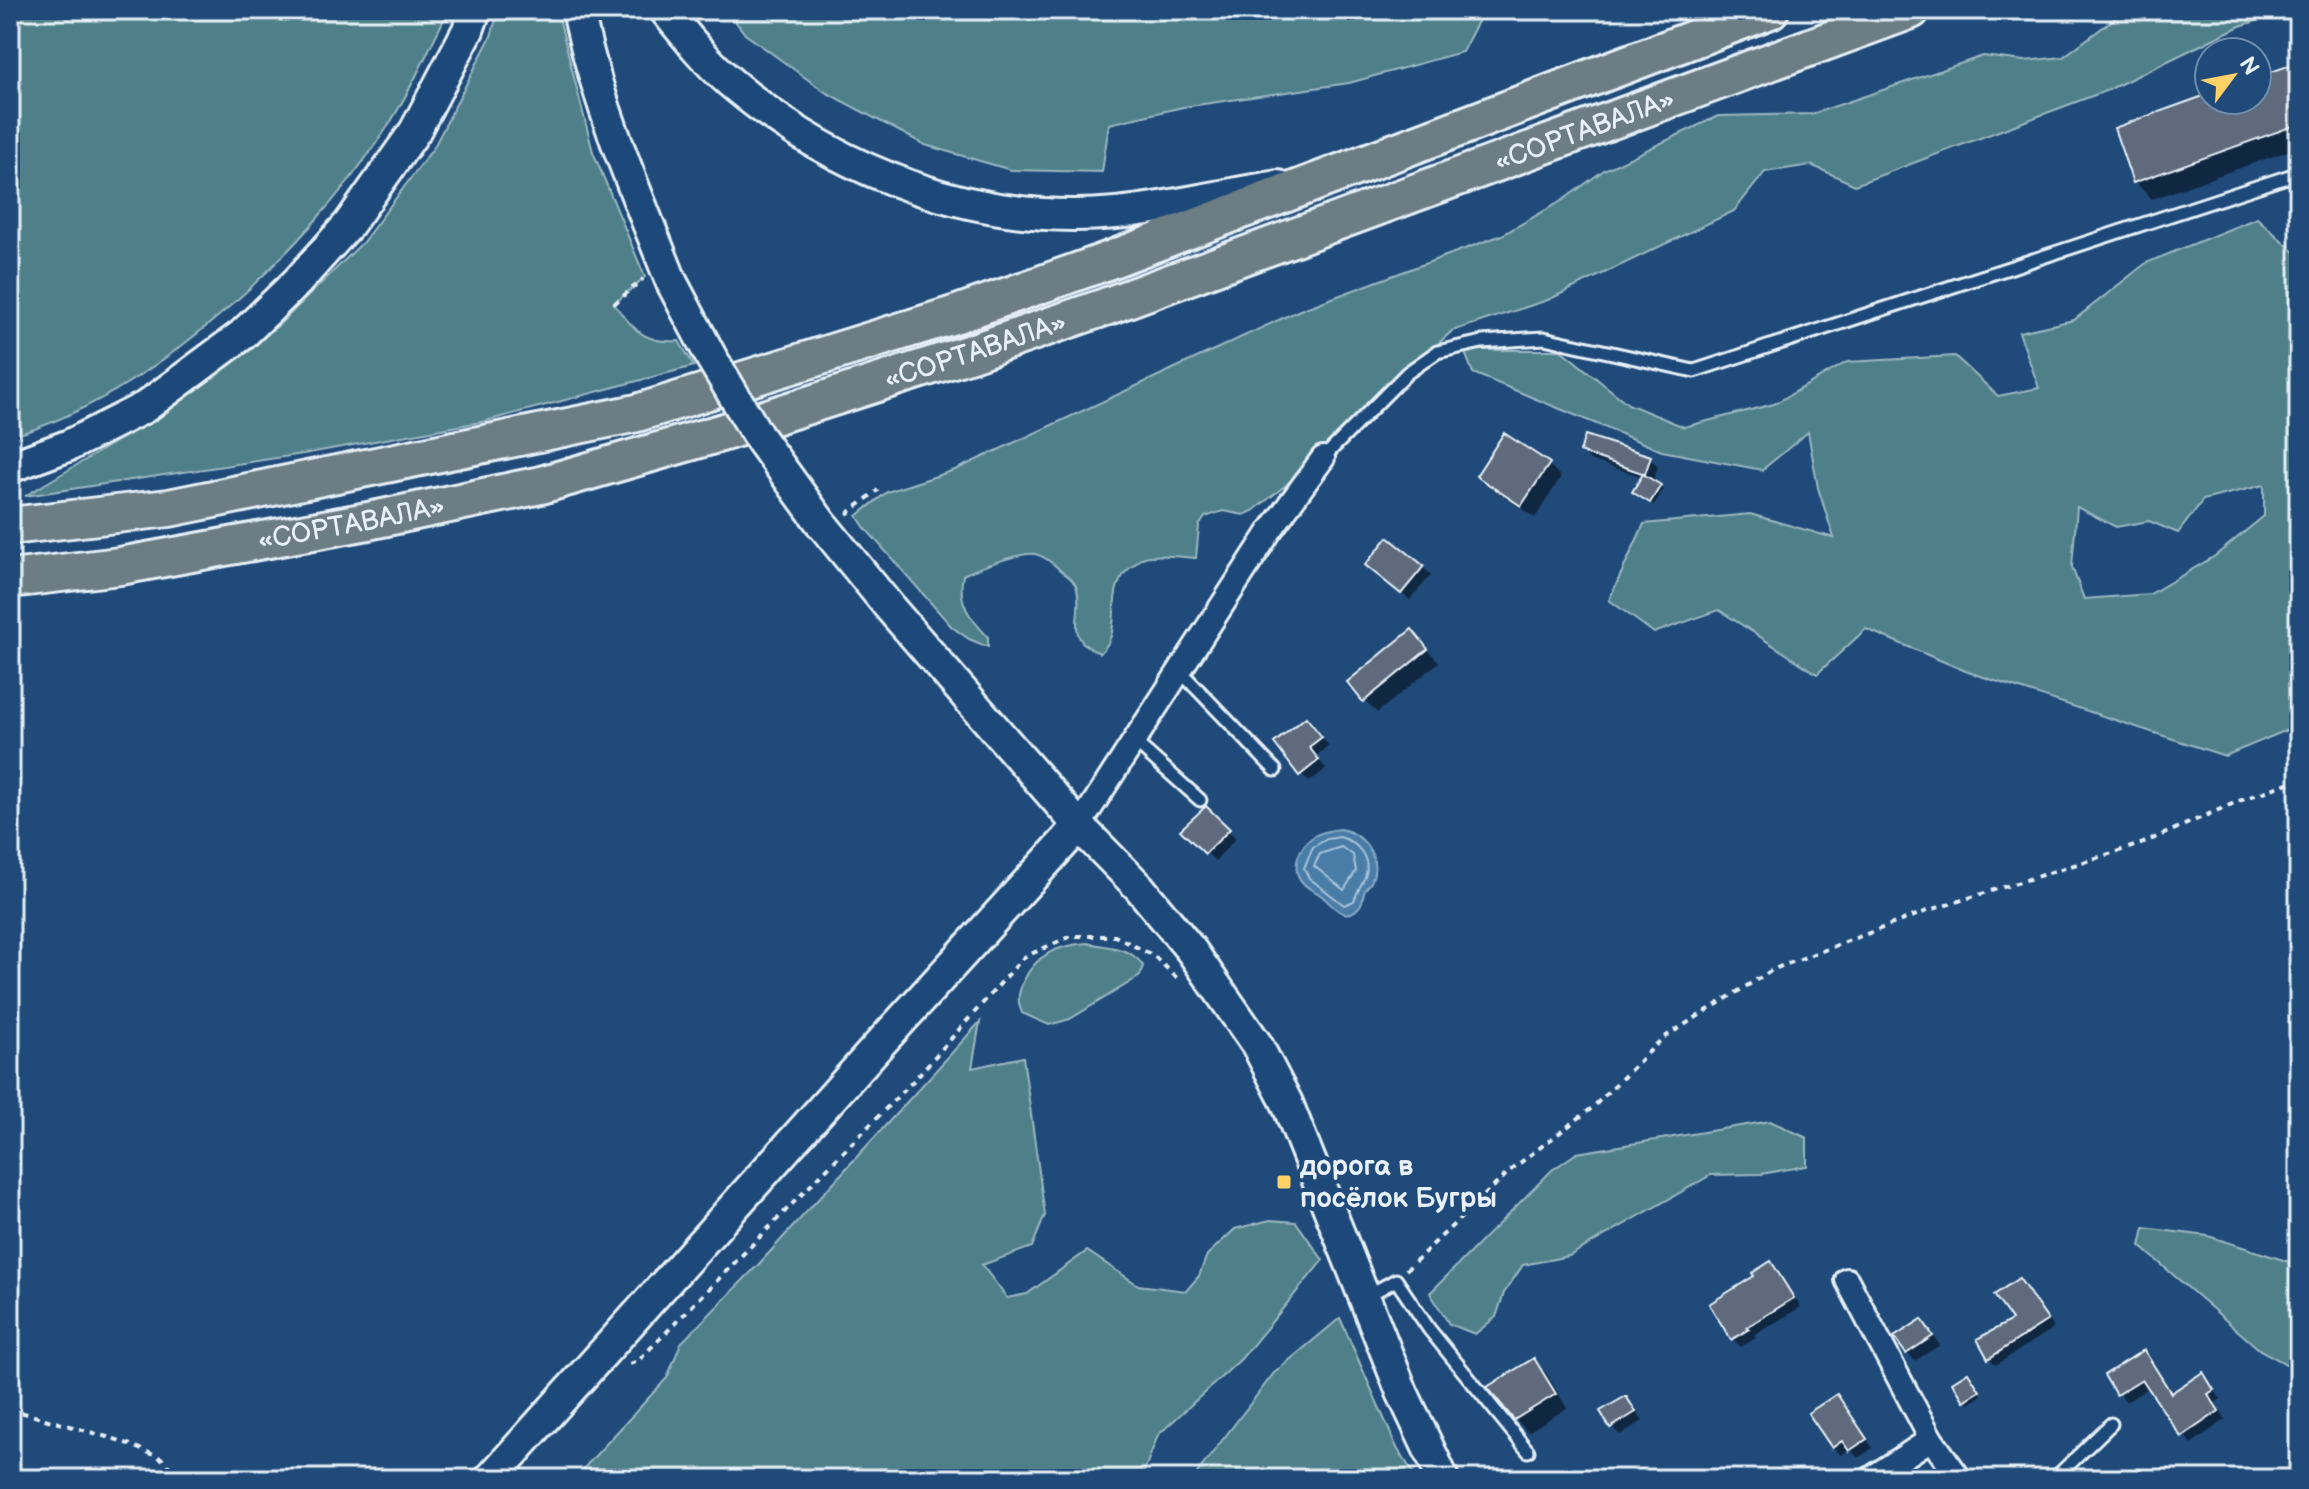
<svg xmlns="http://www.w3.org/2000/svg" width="2309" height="1489" viewBox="0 0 2309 1489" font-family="'Balsamiq Sans',sans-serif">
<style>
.green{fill:#50808a;stroke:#9cb8c1;stroke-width:2;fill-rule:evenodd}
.water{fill:#497da7;stroke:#89abc7;stroke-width:2}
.shadow{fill:#0007}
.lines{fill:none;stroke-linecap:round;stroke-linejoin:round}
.shore{stroke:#a8c3d8;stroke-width:2}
.building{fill:#5e6b7d;stroke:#e8f1f8;stroke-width:2}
.service-casing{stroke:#e8f1f8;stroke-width:17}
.minor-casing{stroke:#e8f1f8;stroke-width:28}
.secondary-casing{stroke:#e8f1f8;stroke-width:36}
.trunk-casing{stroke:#e8f1f8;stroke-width:42}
.path{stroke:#e8f1f8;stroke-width:4;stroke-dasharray:6 6;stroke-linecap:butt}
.service{stroke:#1f4a7a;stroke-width:11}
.minor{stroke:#1f4a7a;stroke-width:22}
.secondary{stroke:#1f4a7a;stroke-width:30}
.trunk{stroke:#6d7d84;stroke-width:36}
.secondary-bridge-casing{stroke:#e8f1f8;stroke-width:36;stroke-linecap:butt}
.secondary-bridge{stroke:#1f4a7a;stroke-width:30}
.poi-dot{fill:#ffd166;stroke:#1f4a7a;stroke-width:3}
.labels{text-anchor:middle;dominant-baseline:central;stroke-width:8;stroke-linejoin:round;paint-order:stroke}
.street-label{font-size:28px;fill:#e8f1f8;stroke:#1f4a7a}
.poi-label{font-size:28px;font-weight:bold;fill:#e8f1f8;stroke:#1f4a7a;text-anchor:start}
</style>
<rect width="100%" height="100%" fill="#1f4a7a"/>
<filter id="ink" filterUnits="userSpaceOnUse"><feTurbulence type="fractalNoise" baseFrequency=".0125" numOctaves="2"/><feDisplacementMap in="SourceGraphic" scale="16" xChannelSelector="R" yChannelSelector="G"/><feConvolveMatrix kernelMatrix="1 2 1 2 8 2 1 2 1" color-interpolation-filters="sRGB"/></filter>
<g filter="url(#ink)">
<g class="green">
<path d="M10,10H449C428,49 411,92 386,129C304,253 154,395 10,437Z"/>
<path d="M499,10H557L593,152L645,277L614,304C635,330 644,344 679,341L694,366L486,421L303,454L25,496L172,408L279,325L363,242L434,147L491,36Z"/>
<path d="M727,10H1180L1183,17L1229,10H1484L1462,52L1349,83L1183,107L1109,124L1102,172L1011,170L925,145L825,92L745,34Z"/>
<path d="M2126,10H2292L2240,26L2108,90L1855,185L1811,165L1765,172L1734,211L1548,300L1452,331L1286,485L1253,511L1244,515L1223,511L1205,517L1199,526L1196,558C1183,557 1156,553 1145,557C1141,558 1138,561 1135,564C1099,588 1127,630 1100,653C1062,639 1084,616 1077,589C1075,581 1068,576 1061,571C1054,564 1045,556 1035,554C1020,552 978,568 963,575C957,603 970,618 988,637V647L969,639L952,627L865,528L857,516L887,492L955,470L1300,310L1502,235L1563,200L1604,170L1718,116L1812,114L1983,56L2024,61L2063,57Z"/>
<path d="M2257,218L2299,256V725L2225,756L1968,672L1866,629L1817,674L1719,610L1654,633L1609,600L1644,524L1750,514L1834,538L1818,488L1808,432L1762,470L1662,451L1473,373L1464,350H1561L1628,404L1684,427L1774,404L1847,362L1955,356L1998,396L2039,388L2019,332L2074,320L2146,263ZM2264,485V516L2215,556L2150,594L2084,599L2072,567L2077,507L2116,527L2149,521L2178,533L2203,500Z"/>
<path d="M1087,943C1107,947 1132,947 1143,966L1140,976L1070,1019L1049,1025L1022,1013C1017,1001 1018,994 1023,982C1036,954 1057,946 1087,943Z"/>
<path d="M980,1022L972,1068L1023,1057L1045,1215L1032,1247L982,1265L1007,1298L1027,1294L1087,1251L1138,1285L1186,1291L1199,1276L1207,1255L1235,1229L1270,1220L1296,1222L1323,1260L1241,1359L1158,1435L1141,1479H582L583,1469L667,1378L681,1343L758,1265Z"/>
<path d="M1770,1121L1807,1138V1166L1761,1174L1711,1175L1569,1256L1523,1265L1504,1293L1496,1317L1475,1334L1449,1324L1430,1293L1552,1170L1577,1153Z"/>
<path d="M2144,1228L2208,1236L2299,1265V1371L2260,1350L2140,1246Z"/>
<path d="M1340,1318L1397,1448L1417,1479H1200L1197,1473L1274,1373Z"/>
</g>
<path class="water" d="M1340,829C1363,833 1381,856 1372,880C1371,884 1367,886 1365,890C1362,895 1364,902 1359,907C1345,923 1333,906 1323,897C1317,892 1308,889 1303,883C1289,868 1300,844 1316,835C1324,831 1332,830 1340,829Z"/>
<g class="shadow">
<path d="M2299,64V147L2152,199L2135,182L2209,96V100H2257V79Z"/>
<path d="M1582,452L1650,458L1658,466L1653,482L1663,490L1654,505L1638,495L1643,477L1590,460Z"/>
<path d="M1549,465L1561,477L1535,518L1491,488L1478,476Z"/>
<path d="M1423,567L1431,575L1410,600L1376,572Z"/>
<path d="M1412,632L1439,662L1377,713L1365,700Z"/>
<path d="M1314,728L1329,746L1316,756L1326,769L1309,782L1301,774Z"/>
<path d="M1206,809L1236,838L1215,861L1183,830Z"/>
<path d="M1771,1264L1779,1272L1801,1307L1754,1335L1756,1338L1741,1347L1733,1339L1712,1304L1757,1277Z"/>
<path d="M2025,1288L2054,1328L1996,1365L1989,1358L2015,1320Z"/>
<path d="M1921,1321L1940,1345L1915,1361L1907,1353Z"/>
<path d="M2144,1353L2173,1394L2202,1375L2221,1399L2215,1403L2226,1419L2191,1444L2150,1387L2126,1402L2107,1376Z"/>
<path d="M1534,1361L1546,1373L1567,1408L1528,1432L1515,1419Z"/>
<path d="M1971,1378L1982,1395L1969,1404L1955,1383Z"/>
<path d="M1836,1396L1873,1448L1858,1458L1850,1449L1841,1455L1833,1447Z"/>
<path d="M1626,1398L1643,1421L1620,1435L1612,1427Z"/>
</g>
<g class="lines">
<g class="shore">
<path d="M1340,837C1357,842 1372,858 1365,877C1361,885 1357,892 1354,901L1344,905L1309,878L1304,868L1313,847L1327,839Z"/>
<path d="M1341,847L1353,855L1356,871L1344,890L1314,866L1320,854Z"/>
</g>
</g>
<g class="building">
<path d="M2299,62V124L2133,183L2114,128L2209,94V100H2257V77Z"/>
<path d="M1504,433L1550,463L1521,506L1476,476Z"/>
<path d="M1585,435L1651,456L1645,474L1580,452Z"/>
<path d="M1643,474L1661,485L1650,503L1632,492Z"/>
<path d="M1388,537L1424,566L1401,594L1365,565Z"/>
<path d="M1412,629L1428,649L1363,702L1347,682Z"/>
<path d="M1306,717L1322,737L1309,747L1319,760L1299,776L1274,743Z"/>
<path d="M1206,806L1230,829L1205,854L1180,830Z"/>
<path d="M1771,1261L1794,1298L1747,1327L1749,1329L1731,1340L1709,1304L1754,1276L1752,1273Z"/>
<path d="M2019,1278L2048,1320L1988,1359L1977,1339L2012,1320L1994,1295Z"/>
<path d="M1922,1319L1933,1336L1906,1354L1894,1337Z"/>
<path d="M2144,1350L2171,1393L2203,1372L2214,1390L2208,1394L2219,1411L2181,1437L2142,1379L2116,1395L2104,1375Z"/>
<path d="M1534,1358L1556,1394L1514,1420L1487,1387Z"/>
<path d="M1968,1372L1980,1391L1964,1401L1952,1382Z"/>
<path d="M1837,1394L1867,1439L1849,1451L1842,1441L1832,1448L1808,1413Z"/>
<path d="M1626,1396L1636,1412L1610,1428L1600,1411Z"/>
</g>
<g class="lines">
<defs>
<g id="service">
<path d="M1323,458L1407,373L1437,352L1482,342L1544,338L1694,371L2299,173"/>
<path d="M1180,671L1275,770"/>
<path d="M1135,742L1200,800"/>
<path d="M1365,1297L1396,1280L1429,1329L1528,1451"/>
<path d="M2054,1479L2111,1424"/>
</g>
<g id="minor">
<path d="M1079,826L1270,531L1323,458"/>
<path d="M1847,1280L1931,1439L1960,1479"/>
<path d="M1870,1479L1931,1439"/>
</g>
<g id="secondary">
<path d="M578,10C597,104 636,192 671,281"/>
<path d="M665,10C685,35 706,61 730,82C835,172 977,226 1116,213C1170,208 1224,194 1278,186"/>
<path d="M10,467L70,445L145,407L242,335L297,282L349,224L415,131L468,30L475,10"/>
<path d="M821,523L891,609L1079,826L1139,887L1191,950L1257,1045L1287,1103L1402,1392L1443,1479"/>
<path d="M490,1479L877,1047L1079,826"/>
</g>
<g id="trunk">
<path d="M10,526L169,508L637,413L957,314L1099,264L1770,10"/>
<path id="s1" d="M10,579L120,566L368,521L541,485L724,432L971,353L1105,307L1911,10"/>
</g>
</defs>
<use href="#service" class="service-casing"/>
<use href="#minor" class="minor-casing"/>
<use href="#secondary" class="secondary-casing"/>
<use href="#trunk" class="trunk-casing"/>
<g class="path">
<path d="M614,304L643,279"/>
<path d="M847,514L878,490"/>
<path d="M1406,1270L1512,1169L1592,1108L1663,1038L1774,969L1927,911L2141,844L2239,801L2299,779"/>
<path d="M630,1364L638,1361L914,1080L1024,957L1071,936H1115L1154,956L1177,978"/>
<path d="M10,1409L121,1441L161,1458L181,1479"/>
</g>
<use href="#service" class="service"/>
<use href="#minor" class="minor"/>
<use href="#secondary" class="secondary"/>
<use href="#trunk" class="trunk"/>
<defs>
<path id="secondary-bridge" d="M671,281L711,357L758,436L821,523"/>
</defs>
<use href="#secondary-bridge" class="secondary-bridge-casing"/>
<use href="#secondary-bridge" class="secondary-bridge"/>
</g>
</g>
<rect class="poi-dot" x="1276" y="1174" width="16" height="16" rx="4"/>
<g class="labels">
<g class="street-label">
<text stroke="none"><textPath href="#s1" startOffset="1642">«СОРТАВАЛА»</textPath></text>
<text stroke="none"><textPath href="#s1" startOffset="994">«СОРТАВАЛА»</textPath></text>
<text stroke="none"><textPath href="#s1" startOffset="346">«СОРТАВАЛА»</textPath></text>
</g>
<g class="poi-label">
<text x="1300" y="1166">дорога в<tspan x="1300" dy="32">посёлок Бугры</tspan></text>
</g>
</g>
<rect width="2309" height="1489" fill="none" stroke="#1f4a7a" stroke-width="40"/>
<rect x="20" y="20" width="2269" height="1449" fill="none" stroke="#e8f1f8" stroke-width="3" filter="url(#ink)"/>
<g transform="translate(2233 76) rotate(58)"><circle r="38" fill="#1f4a7a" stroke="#6f8dac" stroke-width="2"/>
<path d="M0-6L14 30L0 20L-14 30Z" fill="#ffd166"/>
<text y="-12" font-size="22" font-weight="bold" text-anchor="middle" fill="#e8f1f8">N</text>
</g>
</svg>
